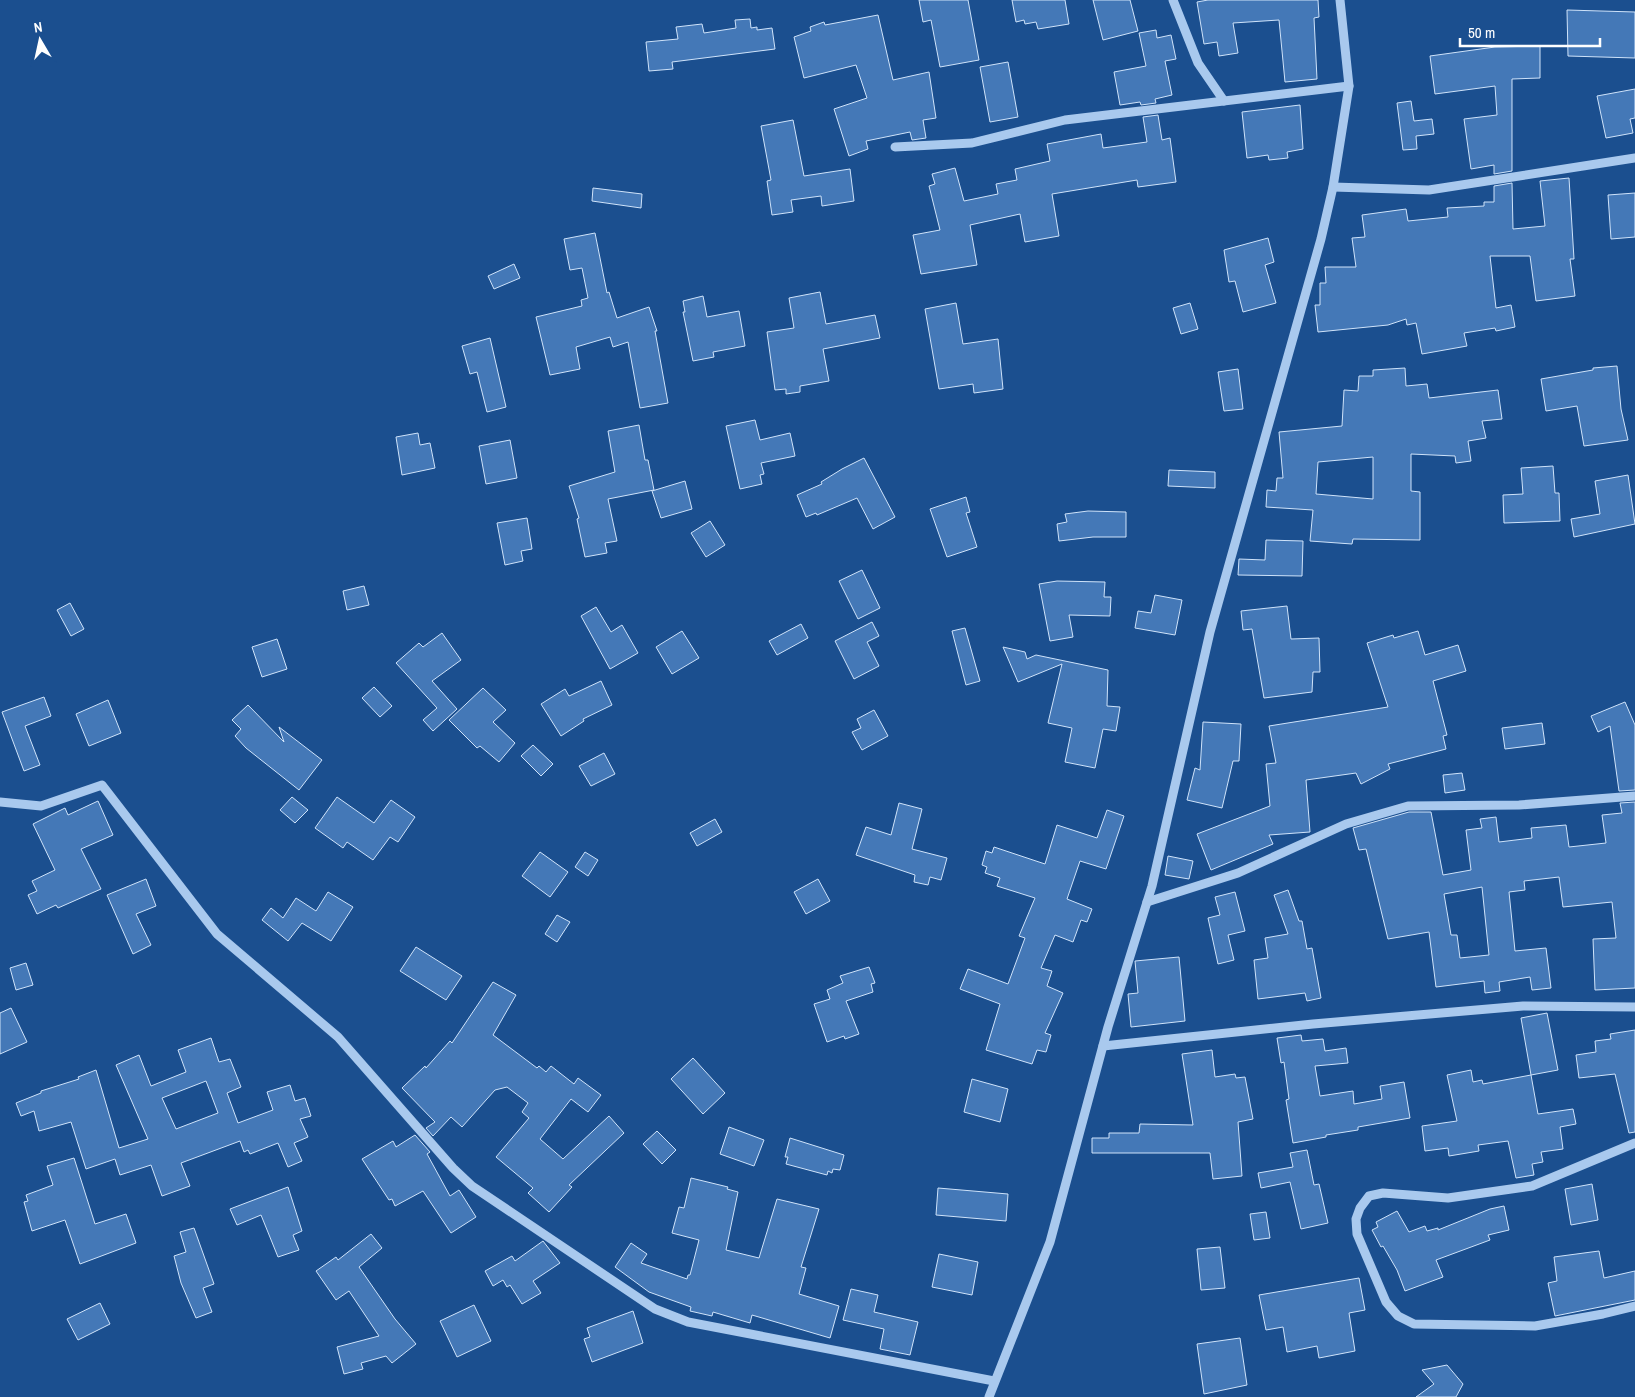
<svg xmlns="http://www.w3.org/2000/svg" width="1635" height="1397" viewBox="0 0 1635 1397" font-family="'Archivo Narrow',sans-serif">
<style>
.building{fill:#4478b7;stroke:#cfe3fa;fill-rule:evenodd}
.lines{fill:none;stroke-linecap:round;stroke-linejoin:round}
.minor{stroke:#a9c9ee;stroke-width:9}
</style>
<rect width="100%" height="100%" fill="#1b4f8f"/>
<g class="building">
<path d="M919,0H968L979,60L940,67L931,20L923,22Z"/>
<path d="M1012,0H1065L1069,24L1038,29L1036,22L1025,24L1024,20L1016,22Z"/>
<path d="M1093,0H1130L1138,31L1103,40Z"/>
<path d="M1208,0H1318L1319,17L1314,18L1317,79L1285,82L1279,20L1233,23L1238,53L1219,56L1217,42L1204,44L1197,2Z"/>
<path d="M1567,10L1635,12V58L1568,56Z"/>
<path d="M878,15L893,80L929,72L936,118L923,120L926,138L912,140L910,132L866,141L868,149L849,156L834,109L867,98L856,65L804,78L794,37L811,31L810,27L824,22L825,25Z"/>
<path d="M750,19L751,28L757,27V30L772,28L775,49L672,62L673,69L649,71L646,42L678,39L676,27L702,24L704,33L736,28L735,20Z"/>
<path d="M1156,30L1157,38L1171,35L1176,59L1165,61L1172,95L1155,99L1156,103L1141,105L1140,102L1120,105L1114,72L1146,66L1139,33Z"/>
<path d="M1540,46V78L1512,79V171L1494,174V165L1471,169L1464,119L1497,115L1495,86L1435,94L1430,56L1495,47Z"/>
<path d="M1008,62L1018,117L990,122L980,67Z"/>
<path d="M1635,89V118L1630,119L1633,133L1606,138L1597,96Z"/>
<path d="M1411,101L1414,121L1432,119L1434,134L1416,136L1417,149L1403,150L1397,103Z"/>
<path d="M1300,105L1303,149L1287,152L1288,158L1269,160L1268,155L1247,158L1242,112Z"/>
<path d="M1158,115L1162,140L1170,138L1176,182L1138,187L1137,180L1052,194L1059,236L1025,242L1020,214L970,225L977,265L921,274L913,235L940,230L929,186L935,184L932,174L955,168L964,201L998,194L996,184L1017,180L1015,169L1050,161L1047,144L1101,134L1103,148L1147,142L1143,117Z"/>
<path d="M793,120L804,176L850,169L854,201L822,206L821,196L791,200L793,212L772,215L767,181L771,180L761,126Z"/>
<path d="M1569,178L1574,259H1570L1575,296L1536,301L1530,256H1490L1496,308L1511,305L1515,327L1496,331L1495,328L1464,333L1467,346L1422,354L1416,323L1407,325L1406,319L1388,325L1318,332L1315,305H1320V283H1326L1325,267H1356L1352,238L1365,237L1362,215L1406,209L1408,221L1448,217L1447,208L1484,206V202H1494V186L1512,183L1513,229L1545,226L1540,181Z"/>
<path d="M593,188L642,194L641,208L592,201Z"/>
<path d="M1635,193V237L1611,239L1608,195Z"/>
<path d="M595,233L607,293L609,292L617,318L649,307L657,331H655L668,403L640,408L628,342L613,347L610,337L576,347L580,369L550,375L536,317L582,306L581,300L588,298L582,268L570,270L564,239Z"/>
<path d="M1268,238L1274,262L1265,265L1276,303L1243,312L1235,281L1229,282L1224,250Z"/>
<path d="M514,264L520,278L494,289L488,276Z"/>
<path d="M820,292L826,324L875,315L880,338L823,349L829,381L800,386V392L786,394V389L775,390L767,332L794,328L789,298Z"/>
<path d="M703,296L707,317L739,311L745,346L713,352L714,357L693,361L683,312H685L683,301Z"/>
<path d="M956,303L963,344L998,339L1003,389L974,393L973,384L939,389L925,309Z"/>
<path d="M1190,303L1198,329L1181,334L1173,308Z"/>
<path d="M490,338L506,407L487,412L477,372L470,374L462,346Z"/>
<path d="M1617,366L1621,409L1628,440L1584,446L1577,406L1546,411L1541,379L1593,370V368Z"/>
<path d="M1405,368L1406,386L1427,384L1429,398L1498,390L1502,419L1482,421L1486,438L1468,441L1471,461L1456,463L1455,456L1411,454V491L1420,492V540L1353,539L1352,544L1310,541L1313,510L1266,507L1267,490L1276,491L1277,478H1283L1279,432L1342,426L1344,390L1358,391L1359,376H1373V370ZM1373,457V499L1316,494L1318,462Z"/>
<path d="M1238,369L1243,409L1224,411L1218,372Z"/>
<path d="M755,420L760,440L790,433L795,456L761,463L764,474L760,475L762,484L740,489L726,426Z"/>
<path d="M639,425L645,460H648L654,490L608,499L617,541L605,543L607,553L585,557L577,519L579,518L569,486L615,472L608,431Z"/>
<path d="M418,433L420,445L430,443L435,468L402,475L396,437Z"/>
<path d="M510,440L517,478L486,484L479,446Z"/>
<path d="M864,458L895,517L873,529L857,498L817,515L816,513L806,517L797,495L822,484L821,482L842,469Z"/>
<path d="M1553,466L1555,493H1559L1560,521L1504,523L1503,495L1523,494L1521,468Z"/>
<path d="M1169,470L1215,472V488L1168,486Z"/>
<path d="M1628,475L1635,524L1574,537L1571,519L1600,514L1595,481Z"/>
<path d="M685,481L692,509L661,518L652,491Z"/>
<path d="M966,497L970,512L966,513L977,547L947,557L930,509Z"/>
<path d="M1088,511L1126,512V537H1093L1059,541L1057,524L1067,522L1065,514Z"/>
<path d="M527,518L532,549L521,551L523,561L505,565L497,523Z"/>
<path d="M710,521L725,545L706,557L691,533Z"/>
<path d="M1266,540L1303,541L1302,576L1238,575L1239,559L1265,560Z"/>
<path d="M862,570L880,608L858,619L839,581Z"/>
<path d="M1057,581L1105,582L1104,597H1111L1110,616L1069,615L1073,637L1050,641L1039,584Z"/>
<path d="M364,586L369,605L347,610L343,591Z"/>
<path d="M1155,595L1182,600L1175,635L1135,628L1138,611L1151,613Z"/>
<path d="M70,603L84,629L71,636L57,610Z"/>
<path d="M1287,606L1291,639L1319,638L1320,672H1313L1312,692L1264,698L1252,629L1243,630L1241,611Z"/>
<path d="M596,607L611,632L622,625L638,653L610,669L581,616Z"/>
<path d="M872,622L879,636L867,642L879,666L854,679L835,641Z"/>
<path d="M801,624L808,638L777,655L769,641Z"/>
<path d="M965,628L980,681L966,685L952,631Z"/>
<path d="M682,631L699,658L672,674L656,647Z"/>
<path d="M1418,631L1425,655L1458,645L1466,671L1433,681L1447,735L1443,736L1446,749L1388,764L1390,769L1361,784L1356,773L1306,780L1310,832L1269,835L1273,844L1211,870L1197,834L1270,806L1266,764L1276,763L1269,726L1388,707L1367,643L1393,635L1394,638Z"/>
<path d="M442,633L461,660L432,681L457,709L433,731L423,720L437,708L396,663L419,643L423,647Z"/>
<path d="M277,639L287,669L262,677L252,647Z"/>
<path d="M1003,647L1025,652L1027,659L1036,655L1108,670L1107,706L1120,707L1116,731L1103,729L1095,768L1065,762L1072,728L1048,723L1062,664L1018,682Z"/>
<path d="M601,681L612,705L583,719L584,721L561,736L541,704L565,689L569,696Z"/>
<path d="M374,687L392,706L380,717L362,698Z"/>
<path d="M483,688L506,710L493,722L515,743L499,762L480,746L477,748L449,720Z"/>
<path d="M44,697L51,716L25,726L40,765L24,771L2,712Z"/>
<path d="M108,700L121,733L89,746L76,714Z"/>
<path d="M1625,702L1635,725V790L1619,791L1610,726L1598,732L1591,716Z"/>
<path d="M248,705L284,742L279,727L322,760L299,790L246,748L235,736L241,729L232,720Z"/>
<path d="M874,710L888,736L862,750L852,732L861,728L857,719Z"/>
<path d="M1203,722L1241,724L1239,761H1233L1222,808L1187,800L1195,768L1200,770Z"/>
<path d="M1542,723L1545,744L1505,749L1502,728Z"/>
<path d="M533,745L553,764L541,776L521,756Z"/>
<path d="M604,753L615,774L591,786L579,766Z"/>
<path d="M1462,773L1465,790L1445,793L1443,775Z"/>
<path d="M292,797L308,810L295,823L280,810Z"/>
<path d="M337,797L374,823L391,800L415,817L398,842L390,837L373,860L347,842L343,848L315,828Z"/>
<path d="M98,801L113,835L81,849L101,889L58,908L56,905L37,914L28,895L37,891L32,881L55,870L33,824L65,808L68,815Z"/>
<path d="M1635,802V988L1595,990L1593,939L1616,938L1612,902L1563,907L1559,877L1524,881L1525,890L1509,892L1515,951L1546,948L1551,988L1532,990L1530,977L1499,982L1500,991L1485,993L1484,981L1436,987L1429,932L1388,939L1366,849L1359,850L1353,828L1409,812H1431L1443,875L1471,870L1466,830L1482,828L1480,819L1496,817L1499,842L1532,838L1531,828L1566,825L1569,847L1606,843L1602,815L1622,813L1620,803ZM1482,887L1489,955L1460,958L1457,935H1451L1444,894Z"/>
<path d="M899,803L922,809L912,849L947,858L941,880L930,877L928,885L914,882L915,875L856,855L866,827L891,835Z"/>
<path d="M1107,810L1124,816L1106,869L1080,861L1067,899L1092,909L1087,922L1081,920L1073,942L1055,935L1041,968L1052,971L1047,986L1063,993L1045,1033L1051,1035L1046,1052L1037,1050L1032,1064L986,1050L1000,1004L960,989L968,969L1008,984L1025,938L1019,936L1035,898L997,886L1000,878L985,873L987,867L982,865L986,851L992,853L994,847L1045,864L1057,825L1097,838Z"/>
<path d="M715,819L722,832L697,846L690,833Z"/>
<path d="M540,852L568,872L550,897L522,876Z"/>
<path d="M585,852L598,860L588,876L575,867Z"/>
<path d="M1168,856L1193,861L1189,879L1165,875Z"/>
<path d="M146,879L156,906L136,914L151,945L133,954L107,895Z"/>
<path d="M818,879L830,901L806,914L794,892Z"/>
<path d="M1288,890L1299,921H1302L1307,949L1312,948L1321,998L1307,1001L1305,993L1258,999L1254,960L1268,958L1265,938L1288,934L1274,895Z"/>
<path d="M328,892L353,907L331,941L302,923L288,941L262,920L271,908L283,918L296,898L316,911Z"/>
<path d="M1235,892L1245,931L1228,935L1234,960L1218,964L1208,918L1220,915L1215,897Z"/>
<path d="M557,915L570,922L557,942L545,934Z"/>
<path d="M416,947L462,976L446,1000L400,971Z"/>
<path d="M1179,957L1185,1021L1131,1027L1128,994L1138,993L1135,961Z"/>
<path d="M26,963L33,985L16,990L10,968Z"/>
<path d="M869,967L875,983L871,984L873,992L846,1001L859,1034L845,1039L844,1036L827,1042L814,1004L830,999L827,990L843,983L840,976Z"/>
<path d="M493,982L516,995L493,1035L537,1068L539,1066L546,1072L551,1066L574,1084L578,1078L601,1095L588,1112L571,1099L540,1139L563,1159L609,1116L624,1133L569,1185L572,1187L549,1212L528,1193L533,1188L496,1157L529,1118L522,1112L528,1103L507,1087L495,1090L462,1127L451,1117L433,1136L426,1128L435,1122L402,1088L425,1066L426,1068L450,1041L452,1043Z"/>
<path d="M11,1008L27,1042L0,1054V1013Z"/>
<path d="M1547,1013L1558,1070L1531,1075L1521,1018Z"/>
<path d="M1635,1030V1132L1629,1133L1615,1074L1579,1078L1576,1055L1596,1052L1595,1041L1611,1039L1610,1034Z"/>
<path d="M1301,1035L1302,1041L1323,1039L1325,1051L1346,1048L1348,1063L1315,1066L1320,1096L1353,1091L1354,1104L1382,1099L1380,1086L1404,1082L1410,1118L1358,1127V1130L1326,1135V1137L1293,1143L1286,1100L1289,1099L1284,1062L1281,1063L1277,1038Z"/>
<path d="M211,1038L219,1062L230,1059L241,1087L227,1093L238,1123L273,1110L267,1092L290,1085L295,1101L305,1098L311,1116L300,1119L308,1137L294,1143L302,1161L288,1167L278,1143L250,1154L248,1150L244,1152L240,1141L181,1163L190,1186L162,1196L151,1165L120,1175L115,1159L86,1169L71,1122L39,1131L34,1111L21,1116L16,1103L41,1093V1091L79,1079L78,1077L96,1070L119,1148L148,1139L116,1065L139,1055L151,1086L186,1072L178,1050ZM206,1081L218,1113L176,1129L162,1098Z"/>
<path d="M1212,1050L1215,1077L1235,1074L1236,1078L1245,1077L1253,1119L1238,1122L1242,1176L1213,1179L1210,1153H1092V1138H1109V1133H1139L1140,1124L1193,1125L1182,1054Z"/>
<path d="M693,1058L725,1093L703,1114L671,1079Z"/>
<path d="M1471,1070L1473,1082L1482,1080L1483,1084L1531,1075L1538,1114L1573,1109L1576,1124L1560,1127L1563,1149L1541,1152L1543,1162L1532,1164L1534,1175L1516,1178L1508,1141L1478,1145L1479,1151L1449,1156L1448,1148L1425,1151L1422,1126L1457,1121L1447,1075Z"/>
<path d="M972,1079L1008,1089L1000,1122L964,1112Z"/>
<path d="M729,1127L764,1140L754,1166L720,1154Z"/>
<path d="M657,1131L676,1150L662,1164L643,1144Z"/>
<path d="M415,1135L430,1152L427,1154L450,1196L459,1190L476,1217L451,1233L423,1191L395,1206L392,1199L389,1200L362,1159L393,1141L396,1147Z"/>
<path d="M790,1138L844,1155L840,1170L833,1169L832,1173L828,1171L827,1175L786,1164L788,1157H785Z"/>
<path d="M1307,1150L1314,1185L1319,1184L1328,1223L1301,1229L1290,1182L1261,1188L1258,1173L1293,1167L1290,1153Z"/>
<path d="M74,1158L95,1224L126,1214L136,1243L80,1264L65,1220L32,1231L24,1202L28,1201L26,1195L53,1185L47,1166Z"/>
<path d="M691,1178L728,1187L727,1189L738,1192L726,1250L759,1258L777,1199L819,1209L801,1267L806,1268L799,1294L839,1306L830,1338L752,1315L750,1323L713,1312L712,1316L690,1311L691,1307L649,1292L615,1267L631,1243L647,1254L641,1263L687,1279L688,1275H690L699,1240L672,1233L679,1207L684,1208Z"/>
<path d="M1592,1184L1598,1220L1571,1225L1565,1189Z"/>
<path d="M288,1187L302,1231L293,1235L299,1250L278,1257L261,1215L237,1225L230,1209Z"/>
<path d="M938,1188L1008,1194L1006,1221L936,1215Z"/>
<path d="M1504,1206L1509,1230L1488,1235L1490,1240L1436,1260L1443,1277L1405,1291L1397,1270L1383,1246L1381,1247L1372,1230L1378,1227L1376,1222L1397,1211L1409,1232L1425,1226L1427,1231L1438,1228V1230L1490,1209Z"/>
<path d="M1266,1212L1270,1238L1254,1240L1250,1214Z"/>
<path d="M194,1228L214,1284L203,1288L212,1312L196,1318L181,1283L174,1256L186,1252L180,1232Z"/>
<path d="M371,1234L382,1248L359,1267L395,1319L416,1344L392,1363L386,1356L361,1363L363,1369L344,1374L337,1347L379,1336L349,1291L336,1300L316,1271L336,1257L338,1260Z"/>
<path d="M543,1241L560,1263L533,1281L541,1293L522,1304L510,1285L507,1287L503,1280L493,1286L485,1271L512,1256L515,1261Z"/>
<path d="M1220,1247L1225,1288L1201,1290L1197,1249Z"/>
<path d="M1599,1251L1604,1278L1635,1271V1300L1555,1316L1548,1283L1557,1281L1554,1257Z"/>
<path d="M939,1254L978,1262L972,1295L932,1287Z"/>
<path d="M1359,1278L1365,1310L1349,1313L1355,1351L1319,1358L1317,1346L1287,1352L1283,1327L1266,1330L1259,1295Z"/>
<path d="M851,1289L878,1295L874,1312L918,1322L910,1355L880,1349L884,1329L843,1320Z"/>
<path d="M100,1303L110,1324L78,1340L67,1319Z"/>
<path d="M474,1305L491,1341L457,1357L440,1321Z"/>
<path d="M633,1311L643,1343L592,1362L584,1339L590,1337L587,1328Z"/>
<path d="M1240,1338L1247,1385L1204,1394L1197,1344Z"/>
<path d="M1447,1365L1463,1384L1456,1397H1416L1434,1384L1422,1370Z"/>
</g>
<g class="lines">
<g class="minor">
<path d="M1173,0L1198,63L1224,101"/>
<path d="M895,147L972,143L1065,120L1349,86"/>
<path d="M1333,187L1429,190L1635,158"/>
<path d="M0,802L41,806L102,785L217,934L338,1037L453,1168L472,1186L655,1309L688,1322L994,1381"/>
<path d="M1147,902L1238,873L1346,824L1408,806L1519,805L1635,796"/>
<path d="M1103,1046L1313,1024L1523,1006L1635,1007"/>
<path d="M1635,1143L1532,1186L1448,1198L1383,1193L1369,1196L1360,1208L1356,1219L1357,1234L1386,1302L1398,1316L1414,1324L1535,1326L1603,1314L1635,1306"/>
<path d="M989,1397L1050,1242L1108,1027L1152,886L1210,632L1321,239L1333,187L1349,86L1340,0"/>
</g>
</g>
<g transform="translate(40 40) rotate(351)" stroke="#1b4f8f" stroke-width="4" paint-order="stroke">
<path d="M0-4L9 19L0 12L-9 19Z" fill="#ffffff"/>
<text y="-8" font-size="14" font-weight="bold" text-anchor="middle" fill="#ffffff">N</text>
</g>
<path d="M1460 38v8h140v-8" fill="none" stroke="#ffffff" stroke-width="2.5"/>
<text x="1468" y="38" font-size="15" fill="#ffffff" stroke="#1b4f8f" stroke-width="4" paint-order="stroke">50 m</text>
</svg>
